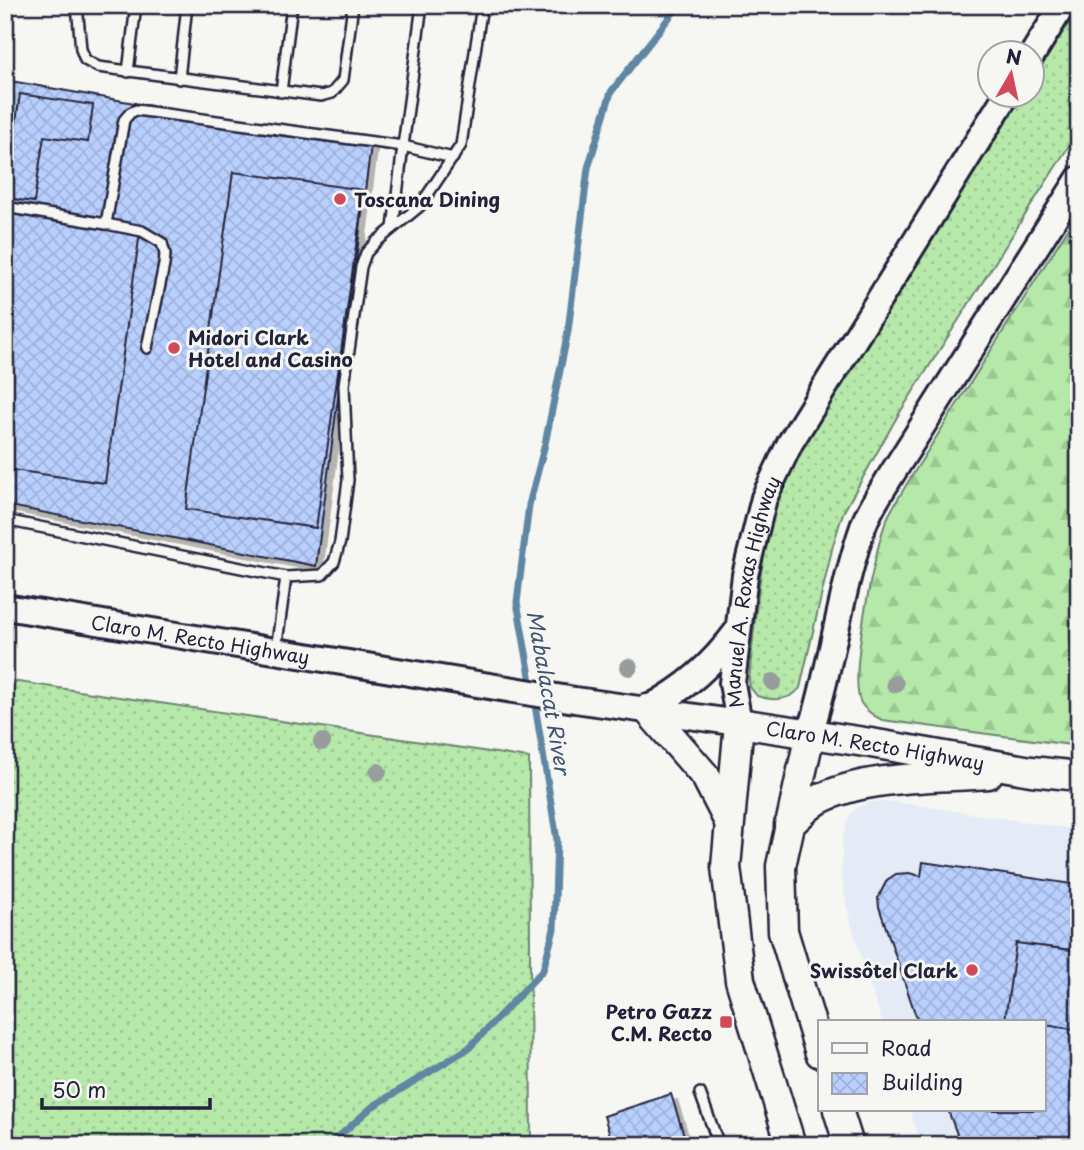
<svg xmlns="http://www.w3.org/2000/svg" width="1084" height="1150" viewBox="0 0 1084 1150" font-family="'Playpen Sans',sans-serif">
<style>
.built{fill:#e4ebf6}
.grass{fill:url(#grass-dots);stroke:#6c8572;stroke-width:2}
.forest{fill:url(#forest-firs);stroke:#6c8572;stroke-width:2}
.lines{fill:none;stroke-linecap:round;stroke-linejoin:round}
.stream{stroke:#5e86a2;stroke-width:7}
.building{fill:url(#building-cross-hatch);stroke:#22223b;stroke-width:2;filter:url(#shadow)}
.lane-casing{stroke:#22223b;stroke-width:14}
.secondary-casing{stroke:#22223b;stroke-width:30}
.primary-casing{stroke:#22223b;stroke-width:33}
.lane{stroke:#f6f6f2;stroke-width:9}
.secondary{stroke:#f6f6f2;stroke-width:24}
.primary{stroke:#f6f6f2;stroke-width:28}
.tree{fill:#969d9c}
.poi-dot{fill:#d1495b;stroke:#f6f6f2;stroke-width:2.5}
.labels{text-anchor:middle;dominant-baseline:central;stroke-width:6;stroke-linejoin:round;paint-order:stroke}
.poi-label{font-size:19px;font-weight:bold;fill:#22223b;stroke:#f6f6f2;text-anchor:start}
.street-label{font-size:19px;fill:#22223b;stroke:#f6f6f2}
.water-label{font-size:21px;font-style:italic;fill:#40546f;stroke:#f6f6f2}
</style>
<defs>
<pattern id="grass-dots" width="8" height="8" patternUnits="userSpaceOnUse" patternTransform="scale(1.75)"><rect width="8" height="8" fill="#b5e8a9"/><path d="M2 2h.1M6 6h.1" fill="none" stroke="#9bc792" stroke-width="1.8" stroke-linecap="round"/></pattern>
<pattern id="forest-firs" width="22" height="20" patternUnits="userSpaceOnUse" patternTransform="scale(1.75)"><rect width="22" height="20" fill="#b5e8a9"/><path d="M5 1l3.5 6h-7zM16 11l3.5 6h-7z" fill="#9bc792"/></pattern>
<pattern id="building-cross-hatch" width="8" height="8" patternUnits="userSpaceOnUse" patternTransform="scale(1.75)"><rect width="8" height="8" fill="#b9d0ff"/><path d="M0 0l8 8M0 8l8-8" fill="none" stroke="#9fb2db"/></pattern>
<filter id="shadow"><feDropShadow dx="6" dy="6" stdDeviation="0" flood-color="#0004"/></filter>
</defs>
<rect width="100%" height="100%" fill="#f6f6f2"/>
<filter id="ink" filterUnits="userSpaceOnUse"><feTurbulence type="fractalNoise" baseFrequency=".0143" numOctaves="2"/><feDisplacementMap in="SourceGraphic" scale="14" xChannelSelector="R" yChannelSelector="G"/><feConvolveMatrix kernelMatrix="1 2 1 2 8 2 1 2 1" color-interpolation-filters="sRGB"/></filter>
<g filter="url(#ink)">
<path class="built" d="M873,802H896L1079,830V1145H921L910,1110H1044V1022H882L849,917L841,874L843,837L849,816L858,807Z"/>
<g class="grass">
<path d="M1076,5H1079V130L897,417L843,513L833,545L800,688C789,702 773,701 757,696L750,687L749,680C756,606 761,537 789,467L1019,95L1032,94V75Z"/>
<path d="M5,680L529,758L531,1145H5Z"/>
</g>
<path class="forest" d="M1079,211V746L882,720C874,716 866,711 861,703C848,680 875,546 887,519C893,506 901,494 908,482Z"/>
<g class="lines">
<g class="stream">
<path d="M532,687L517,602L529,505L545,444L568,331L588,168L611,92L679,5"/>
<path d="M329,1145L372,1107L469,1048L543,970L554,929L557,840L534,699"/>
</g>
</g>
<g class="building">
<path d="M5,80L371,145L316,566L5,505Z"/>
<path d="M20,94L93,105L88,142L44,136L34,202L5,198Z"/>
<path d="M233,172L364,190L316,528L186,509Z"/>
<path d="M5,213L140,232L105,483L5,469Z"/>
<path d="M923,862L1079,885V1145H961L948,1110H1044V1022H918L879,907L878,898L887,880L896,874L909,873L921,876Z"/>
<path d="M1016,943L1079,951V1030L1044,1025V1022L1005,1020Z"/>
<path d="M671,1094L687,1145H613L604,1116Z"/>
</g>
<g class="lines">
<defs>
<g id="lane">
<path d="M77,5L81,49L85,60L98,67L321,96L332,93L343,80L353,5"/>
<path d="M128,72L136,5"/>
<path d="M179,79L187,5"/>
<path d="M281,92L292,5"/>
<path d="M5,207L106,224L124,120L130,113L136,110L403,146L422,5"/>
<path d="M106,224L142,231L162,243L165,254L164,265L147,348"/>
<path d="M393,228L403,146L453,158"/>
<path d="M5,520L286,577"/>
<path d="M276,650L286,577L322,575L334,562L340,542L348,480L344,385L361,267L366,253L376,242L420,206L461,145L482,5"/>
<path d="M700,1093L719,1145"/>
<path d="M587,1142L588,1145"/>
</g>
<g id="secondary">
<path d="M1032,55L1063,5"/>
<path id="s1" d="M5,607L575,700L739,723L732,683L745,575L764,498L790,443L1007,94"/>
<path d="M647,709C686,688 711,666 738,630"/>
<path d="M810,734C832,665 840,592 864,524C870,508 881,492 890,477L1079,179"/>
</g>
<g id="primary">
<path d="M647,709L706,777L729,822"/>
<path d="M810,734L781,866L783,931L820,1053"/>
<path d="M789,825C798,817 808,806 818,800C864,775 936,778 988,774"/>
<path d="M838,1110L849,1145"/>
<path id="s2" d="M791,1145L740,980L726,867L739,723L871,743L1031,771L1079,776"/>
</g>
</defs>
<use href="#lane" class="lane-casing"/>
<use href="#secondary" class="secondary-casing"/>
<use href="#primary" class="primary-casing"/>
<use href="#lane" class="lane"/>
<use href="#secondary" class="secondary"/>
<use href="#primary" class="primary"/>
</g>
<g class="tree">
<circle cx="629" cy="667" r="9"/>
<circle cx="773" cy="682" r="9"/>
<circle cx="895" cy="684" r="9"/>
<circle cx="322" cy="742" r="9"/>
<circle cx="378" cy="772" r="9"/>
</g>
</g>
<g class="poi-dot">
<circle cx="340" cy="199" r="7"/>
<circle cx="174" cy="348" r="7"/>
<circle cx="972" cy="970" r="7"/>
<rect x="719" y="1015" width="14" height="14" rx="3.5"/>
</g>
<g class="labels">
<g class="poi-label">
<text x="354" y="199">Toscana Dining</text>
<text x="188" y="337">Midori Clark<tspan x="188" dy="22">Hotel and Casino</tspan></text>
<text x="958" y="970" text-anchor="end">Swissôtel Clark</text>
<text x="712" y="1011" text-anchor="end">Petro Gazz<tspan x="712" dy="22">C.M. Recto</tspan></text>
</g>
<g class="street-label">
<text stroke="none"><textPath href="#s1" startOffset="877">Manuel A. Roxas Highway</textPath></text>
<text stroke="none"><textPath href="#s1" startOffset="198">Claro M. Recto Highway</textPath></text>
<text stroke="none"><textPath href="#s2" startOffset="569">Claro M. Recto Highway</textPath></text>
</g>
<g class="water-label">
<text transform="translate(550 692) rotate(80)">Mabalacat River</text>
</g>
</g>
<rect width="1084" height="1150" fill="none" stroke="#f6f6f2" stroke-width="28"/>
<rect x="14" y="14" width="1056" height="1122" fill="none" stroke="#22223b" stroke-width="2.5" filter="url(#ink)"/>
<rect x="818" y="1020" width="228" height="91" fill="#f6f6f2" stroke="#a1a1a9" stroke-width="2"/>
<rect x="832" y="1043" width="35" height="10" fill="#f6f6f2" stroke="#a1a1a9" stroke-width="2"/>
<text x="881" y="1056" font-size="21" fill="#22223b">Road</text>
<rect x="832" y="1073" width="35" height="21" fill="url(#building-cross-hatch)" stroke="#a1a1a9" stroke-width="2"/>
<text x="881" y="1090" font-size="21" fill="#22223b">Building</text>
<g transform="translate(1011 74) rotate(9)"><circle r="33" fill="#f6f6f2" stroke="#a1a1a9" stroke-width="2"/>
<path d="M0-5L12 26L0 18L-12 26Z" fill="#d1495b"/>
<text y="-10" font-size="19" font-weight="bold" text-anchor="middle" fill="#22223b">N</text>
</g>
<path d="M42 1098v10h168v-10" fill="none" stroke="#22223b" stroke-width="3.5"/>
<text x="52" y="1098" font-size="21" fill="#22223b" stroke="#f6f6f2" stroke-width="5" paint-order="stroke">50 m</text>
</svg>
